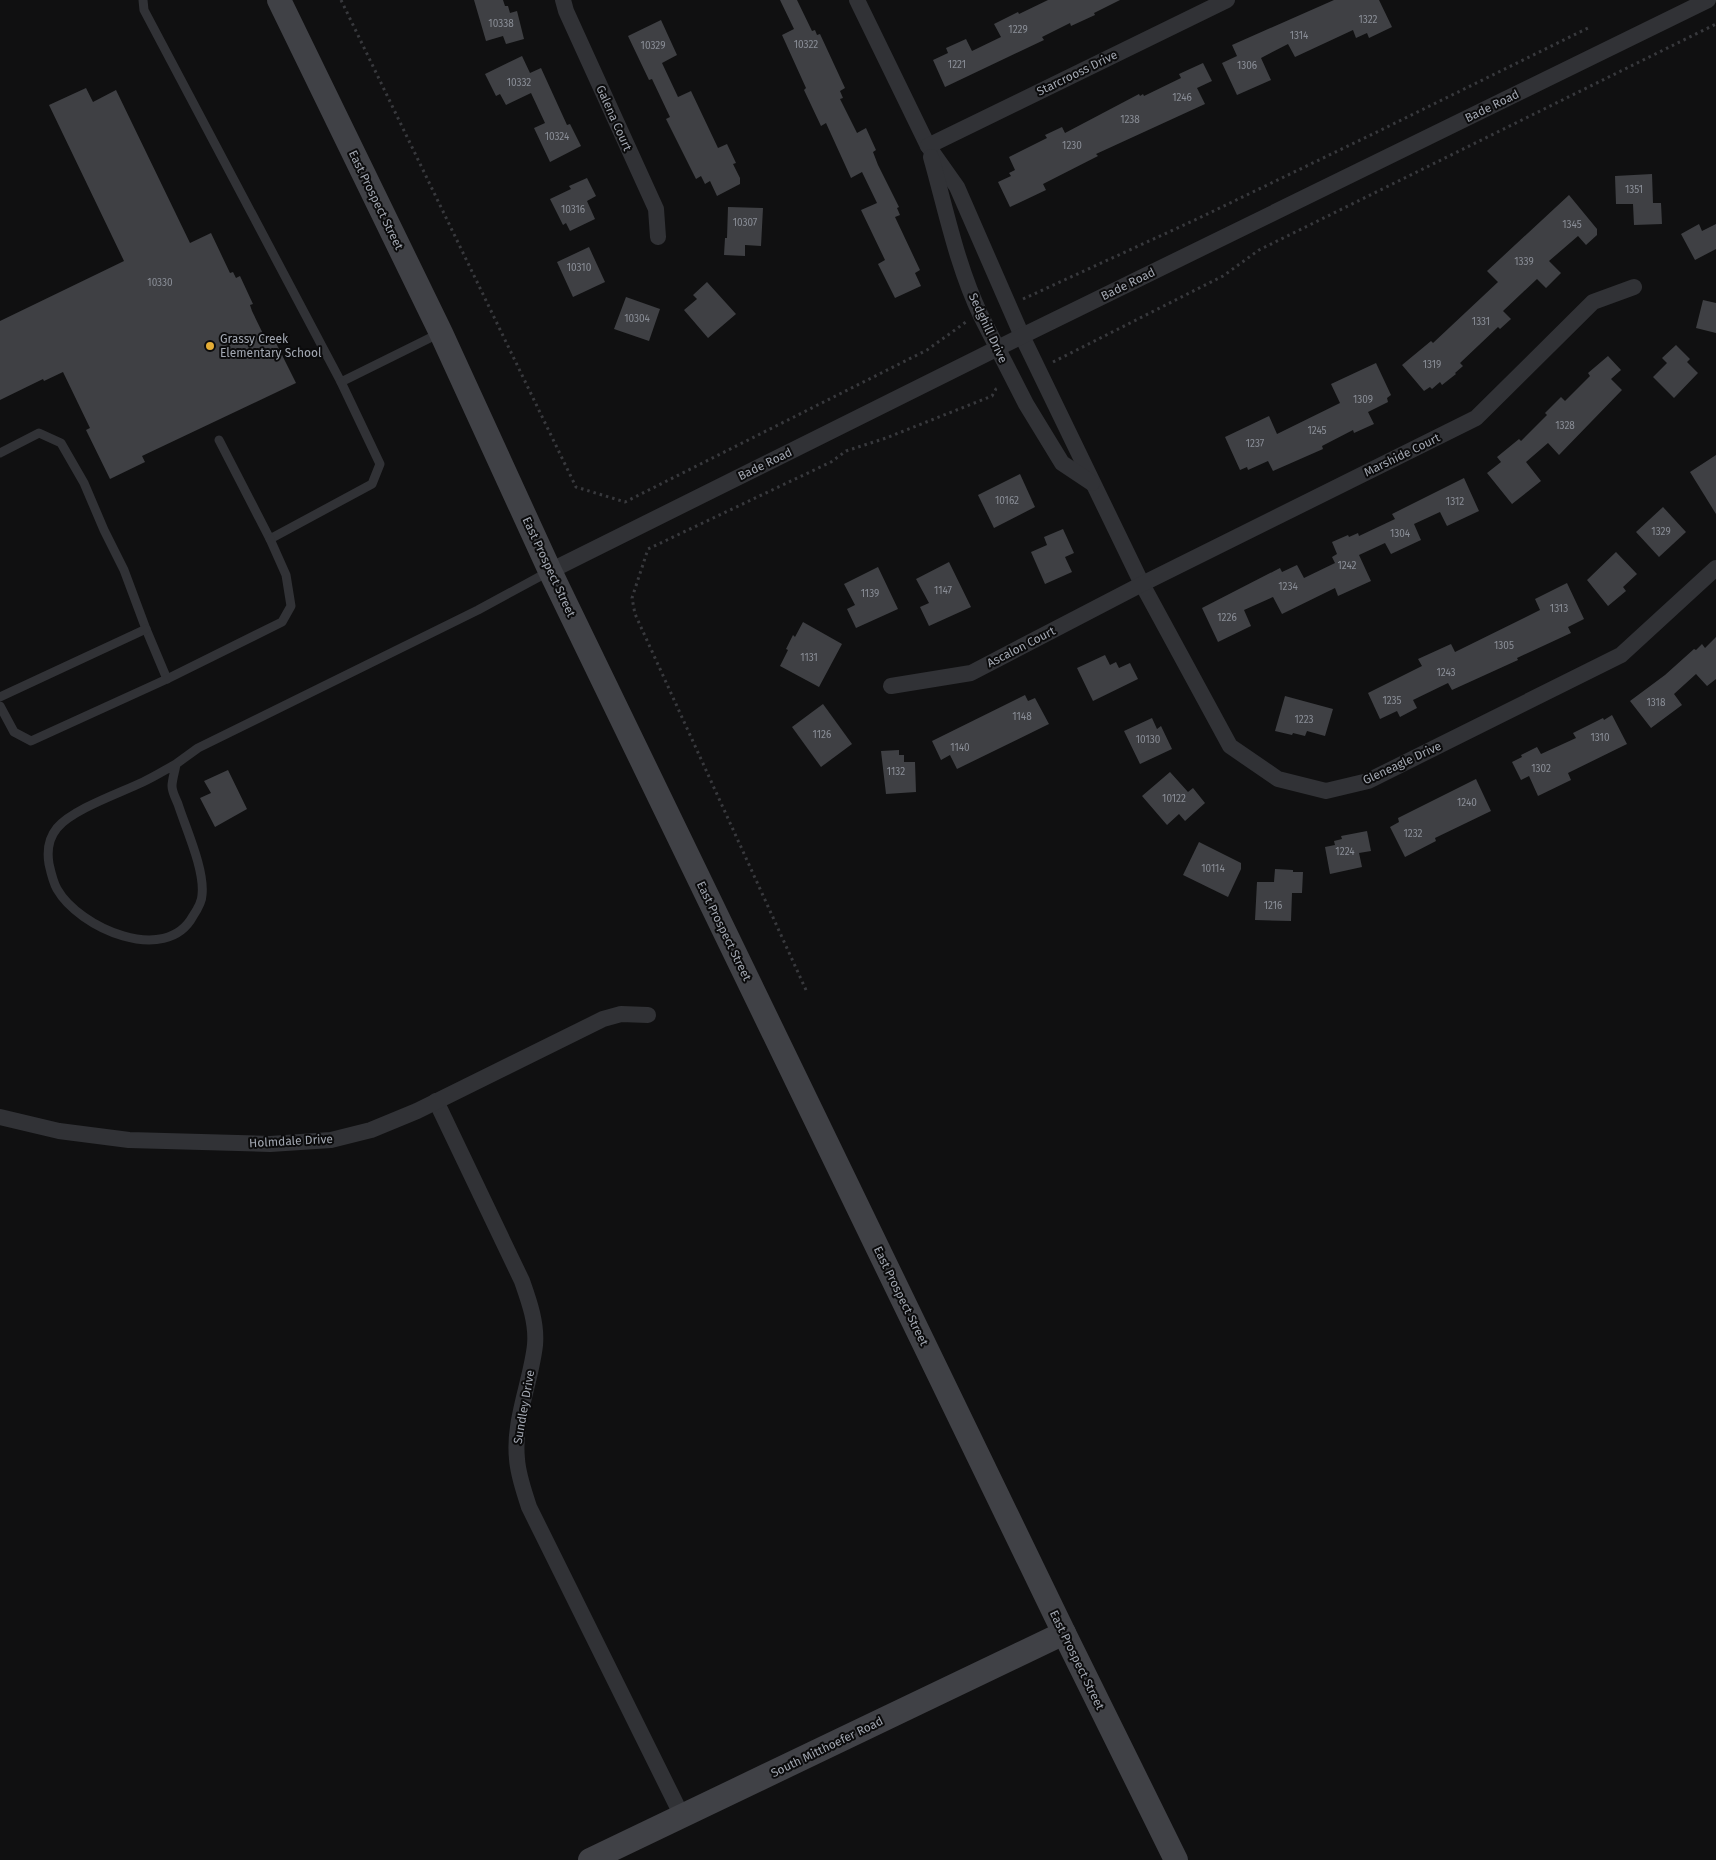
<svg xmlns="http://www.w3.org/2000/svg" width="1716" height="1860" viewBox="0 0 1716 1860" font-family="'Fira Sans',sans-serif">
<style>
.building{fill:#3f4044}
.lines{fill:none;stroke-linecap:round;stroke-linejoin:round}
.path{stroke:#38393d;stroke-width:3;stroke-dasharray:2.5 4;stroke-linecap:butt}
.lane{stroke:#313236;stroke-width:9}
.street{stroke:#313236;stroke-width:16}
.secondary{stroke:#404146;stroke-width:24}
.poi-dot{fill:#e3ac36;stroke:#0b0b0c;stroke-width:2}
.labels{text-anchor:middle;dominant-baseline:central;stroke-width:4;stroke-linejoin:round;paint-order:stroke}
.number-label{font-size:10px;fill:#898d96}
.street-label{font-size:12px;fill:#a2a7b1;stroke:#0b0b0c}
.poi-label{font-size:12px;fill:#a2a7b1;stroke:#0b0b0c;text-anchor:start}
</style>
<rect width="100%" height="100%" fill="#101011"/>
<g class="building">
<path d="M474,0H503L505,6H508L510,13L517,11L524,39L506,44L503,36L486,41Z"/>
<path d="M780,0H797L812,31L815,30L817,35L820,34L845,88L840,91L843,98L840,99L857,133L866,128L876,150L873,152L878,165L899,207L897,208L900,215L895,217L920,270L915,273L921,286L895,298L878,264L885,260L861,210L877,203L862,172L851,178L826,123L821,126L804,90L806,88L782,35L794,29Z"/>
<path d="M1048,0H1120L1094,13L1095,15L1071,26L1070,23L1042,37L1044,40L945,87L933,60L948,53L946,48L966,39L972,51L1001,37L994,24L1018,12L1019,14Z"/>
<path d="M1334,0H1379L1392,27L1369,38L1367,33L1356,38L1353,30L1295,57L1288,44L1261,58L1271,80L1237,95L1222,63L1237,56L1232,45Z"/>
<path d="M661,20L677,55L662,63L678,97L691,91L718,148L727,144L736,163L733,164L740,178V184L717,196L710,181L705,184L701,176L696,179L666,119L670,117L652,79L649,80L628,36Z"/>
<path d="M522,56L530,73L541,68L567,125L570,124L581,146L550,162L534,128L545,123L531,93L506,105L500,94L496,96L485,74Z"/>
<path d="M1203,63L1212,81L1197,88L1205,104L1096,154L1098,156L1043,184L1046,190L1010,207L998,182L1011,176L1009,173L1015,170L1009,157L1047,138L1045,135L1062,127L1065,133L1139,94L1140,96L1143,94L1144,96L1181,78L1179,74Z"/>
<path d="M86,88L93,102L116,90L190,243L211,233L230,273L233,272L236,278L240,276L253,304L250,305L252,311L267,342L274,339L296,383L142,456L145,462L110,479L86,430L90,428L63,372L44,381L43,379L0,400V321L124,261L49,105Z"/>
<path d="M1652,174L1653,203H1661L1662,224L1634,225L1633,204H1616L1615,176Z"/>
<path d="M587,178L596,196L587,201L595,219L570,231L566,223L563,225L550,199L571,189L569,186Z"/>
<path d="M1569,195L1597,229V235L1586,245L1578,236L1549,261L1561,273L1546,288L1537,279L1503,311L1511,319L1500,329L1498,327L1460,363L1463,366L1455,373L1456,374L1442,385L1440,382L1432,389L1430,387L1424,391L1402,365L1431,341L1433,343L1498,282L1487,271Z"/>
<path d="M728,207L763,208L761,246L745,245V256L724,255L725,238H727Z"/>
<path d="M1699,224L1702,231L1716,224V249L1695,260L1681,234Z"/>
<path d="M589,247L605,282L573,297L557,262Z"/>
<path d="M707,282L736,314L708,338L684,310L697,299L693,295Z"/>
<path d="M626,297L660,309L649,341L614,329Z"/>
<path d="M1703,300L1716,303V333L1696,328Z"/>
<path d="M1676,345L1690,359L1687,362L1698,373L1674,398L1653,377L1667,363L1662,358Z"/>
<path d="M1608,356L1621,370L1611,379L1622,390L1559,455L1548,443L1526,462L1541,481L1512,504L1487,473L1501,462L1497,457L1519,439L1521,441L1547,415L1545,413L1561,397L1565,401L1590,376L1588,373Z"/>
<path d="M1376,363L1391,395L1387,398L1388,402L1368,412L1374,424L1354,433L1353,430L1322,446L1323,449L1273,471L1268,461L1248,470L1247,467L1240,470L1225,437L1269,416L1277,434L1340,403L1331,384Z"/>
<path d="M1716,455V514L1690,472Z"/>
<path d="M1020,474L1035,507L994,528L978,495Z"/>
<path d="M1464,478L1479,511L1447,526L1440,512L1414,524L1421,540L1391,554L1385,543L1359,555L1371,581L1338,596L1335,588L1282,614L1273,597L1244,610L1251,626L1218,642L1202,608L1280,568L1282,572L1297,565L1304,578L1335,563L1332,557L1337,554L1332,542L1348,535L1349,537L1358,533L1359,536L1395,519L1392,514Z"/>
<path d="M1663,507L1686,532L1659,557L1636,532Z"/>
<path d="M1063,529L1074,553L1065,557L1072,572L1045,584L1031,552L1047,545L1044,537Z"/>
<path d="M1616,552L1637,574L1623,587L1626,591L1608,606L1587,580Z"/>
<path d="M949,562L971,607L929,626L920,607L929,603L916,579Z"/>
<path d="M878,567L898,609L856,628L847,609L855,605L844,584Z"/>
<path d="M1567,583L1584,619L1568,627L1571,633L1517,658L1518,660L1452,690L1448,683L1413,700L1417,708L1400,717L1397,711L1380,719L1368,693L1422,666L1418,659L1451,644L1455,652L1540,610L1535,599Z"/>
<path d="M803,622L842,644L819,687L780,666L788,650L786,649L793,635L795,637Z"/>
<path d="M1716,637V679L1707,686L1696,674L1674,694L1682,705L1651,728L1630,701L1665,675L1694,649L1696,650L1702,644L1705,648Z"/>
<path d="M1105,655L1110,665L1116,662L1119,668L1130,663L1138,679L1093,701L1077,668Z"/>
<path d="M1025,695L1028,701L1035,698L1049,724L957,769L950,755L941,760L932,741Z"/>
<path d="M1285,696L1333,709L1325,736L1307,731L1305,736L1293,733L1292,735L1275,731Z"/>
<path d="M823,704L852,744L821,767L792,727Z"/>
<path d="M1612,715L1627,744L1568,773L1571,780L1538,796L1529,776L1521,780L1512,762L1522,757L1521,755L1537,747L1541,754L1576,738L1573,733L1603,718L1604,720Z"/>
<path d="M1152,718L1157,729L1161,726L1172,749L1140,764L1124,731Z"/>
<path d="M899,750V755H904V762H915L916,792L886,794L881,751Z"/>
<path d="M228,770L247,809L215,827L200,798L211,793L204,781Z"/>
<path d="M1170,772L1188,792L1193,788L1205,803L1185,821L1179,814L1167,825L1142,796Z"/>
<path d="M1476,779L1491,811L1435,838L1436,841L1405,857L1390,827L1399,822L1398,818Z"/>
<path d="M1367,831L1371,851L1359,853L1362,867L1330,874L1325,847L1335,845L1334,841L1342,839L1341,836Z"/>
<path d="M1199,842L1241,863V869L1228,897L1183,875Z"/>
<path d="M1275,869L1293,870V872H1303L1302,893H1292L1291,921L1255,920L1257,882H1274Z"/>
</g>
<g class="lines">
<g class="path">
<path d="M341,0L576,487L625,502L927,350L966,322"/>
<path d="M1023,299L1197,219L1381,130L1588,28"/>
<path d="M1053,362L1223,276L1259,250L1716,24"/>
<path d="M806,990L635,614L632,598L648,549L831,462L846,451L886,438L992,396L996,389L1000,387"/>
</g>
<g class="lane">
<path d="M143,0L144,10L341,382L440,333"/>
<path d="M219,440L270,539L372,484L380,464L341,382"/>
<path d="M0,453L39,433L61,443L84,483L104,530L124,570L146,629L167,679"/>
<path d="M0,697L146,629"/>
<path d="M0,706L14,732L31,741L167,679L282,622L291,606L286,575L270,539"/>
<path d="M176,764C165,770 154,777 143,782C120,793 73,809 57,828C48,839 47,852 49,864C51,873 53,882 57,889C79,928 166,966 193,916C197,910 202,901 202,895C205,870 186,829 178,804C176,799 172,792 172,786C172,780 175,771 176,764L198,748L478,610L550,571"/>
</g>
<g class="street">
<path d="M563,0L566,11L656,209L658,237"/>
<path d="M857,0L928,146L957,187L1022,336L1142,584L1230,746L1278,779L1326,791L1368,781L1621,655L1716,568"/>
<path d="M928,146L1227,0"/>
<path d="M931,157C946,210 957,266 981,316L1026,404L1062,463L1092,483"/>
<path d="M550,571L1022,336L1708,0"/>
<path d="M891,686L971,673L1142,584L1476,418L1593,302L1634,287"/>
<path d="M436,1101L522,1281C529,1301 537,1323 535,1345C531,1382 513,1420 517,1459C518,1475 524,1491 529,1507L682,1816"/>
<path d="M0,1117L59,1131L129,1140L270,1144L331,1140L371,1130L417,1111L603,1019L621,1014L648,1015"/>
</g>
<g class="secondary">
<path d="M279,0L441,333L550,571L1064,1633L1176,1860"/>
<path d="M590,1860L1064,1633"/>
</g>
</g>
<circle class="poi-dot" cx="210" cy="346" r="5"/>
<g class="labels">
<g class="number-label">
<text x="1368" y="20">1322</text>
<text x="501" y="24">10338</text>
<text x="1018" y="30">1229</text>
<text x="1299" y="36">1314</text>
<text x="806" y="45">10322</text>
<text x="653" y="46">10329</text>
<text x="957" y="65">1221</text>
<text x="1247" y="66">1306</text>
<text x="519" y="83">10332</text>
<text x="1182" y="98">1246</text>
<text x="1130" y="120">1238</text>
<text x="557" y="137">10324</text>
<text x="1072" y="146">1230</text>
<text x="1634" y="190">1351</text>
<text x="573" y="210">10316</text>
<text x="745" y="223">10307</text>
<text x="1572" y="225">1345</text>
<text x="1524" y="262">1339</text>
<text x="579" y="268">10310</text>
<text x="160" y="283">10330</text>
<text x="637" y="319">10304</text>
<text x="1481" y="322">1331</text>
<text x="1432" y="365">1319</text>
<text x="1363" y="400">1309</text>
<text x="1565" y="426">1328</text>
<text x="1317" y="431">1245</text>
<text x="1255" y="444">1237</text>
<text x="1007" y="501">10162</text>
<text x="1455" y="502">1312</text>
<text x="1661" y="532">1329</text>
<text x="1400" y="534">1304</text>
<text x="1347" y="566">1242</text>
<text x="1288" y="587">1234</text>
<text x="943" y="591">1147</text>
<text x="870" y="594">1139</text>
<text x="1559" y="609">1313</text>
<text x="1227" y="618">1226</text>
<text x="1504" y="646">1305</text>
<text x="809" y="658">1131</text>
<text x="1446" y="673">1243</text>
<text x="1392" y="701">1235</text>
<text x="1656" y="703">1318</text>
<text x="1022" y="717">1148</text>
<text x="1304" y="720">1223</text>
<text x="822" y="735">1126</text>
<text x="1600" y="738">1310</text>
<text x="1148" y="740">10130</text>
<text x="960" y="748">1140</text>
<text x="1541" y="769">1302</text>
<text x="896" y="772">1132</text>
<text x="1174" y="799">10122</text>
<text x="1467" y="803">1240</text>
<text x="1413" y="834">1232</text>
<text x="1345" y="852">1224</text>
<text x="1213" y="869">10114</text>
<text x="1273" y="906">1216</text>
</g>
<g class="street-label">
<text transform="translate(1077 73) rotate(-26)">Starcrooss Drive</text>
<text transform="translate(1492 106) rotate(-26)">Bade Road</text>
<text transform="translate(614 118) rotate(66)">Galena Court</text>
<text transform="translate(376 200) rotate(64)">East Prospect Street</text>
<text transform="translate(1128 284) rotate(-26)">Bade Road</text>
<text transform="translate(988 328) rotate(65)">Sedghill Drive</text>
<text transform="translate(1402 455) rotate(-26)">Marshide Court</text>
<text transform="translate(765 464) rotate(-26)">Bade Road</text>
<text transform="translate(549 567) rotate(65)">East Prospect Street</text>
<text transform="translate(1021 647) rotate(-27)">Ascalon Court</text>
<text transform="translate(1402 763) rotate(-25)">Gleneagle Drive</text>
<text transform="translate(724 931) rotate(64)">East Prospect Street</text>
<text transform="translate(291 1141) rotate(-3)">Holmdale Drive</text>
<text transform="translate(901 1296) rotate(64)">East Prospect Street</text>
<text transform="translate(524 1407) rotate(-80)">Sundley Drive</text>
<text transform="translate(1077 1660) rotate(64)">East Prospect Street</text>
<text transform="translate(827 1747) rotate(-26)">South Mitthoefer Road</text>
</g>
<g class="poi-label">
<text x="220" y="339">Grassy Creek<tspan x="220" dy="14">Elementary School</tspan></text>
</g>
</g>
</svg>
